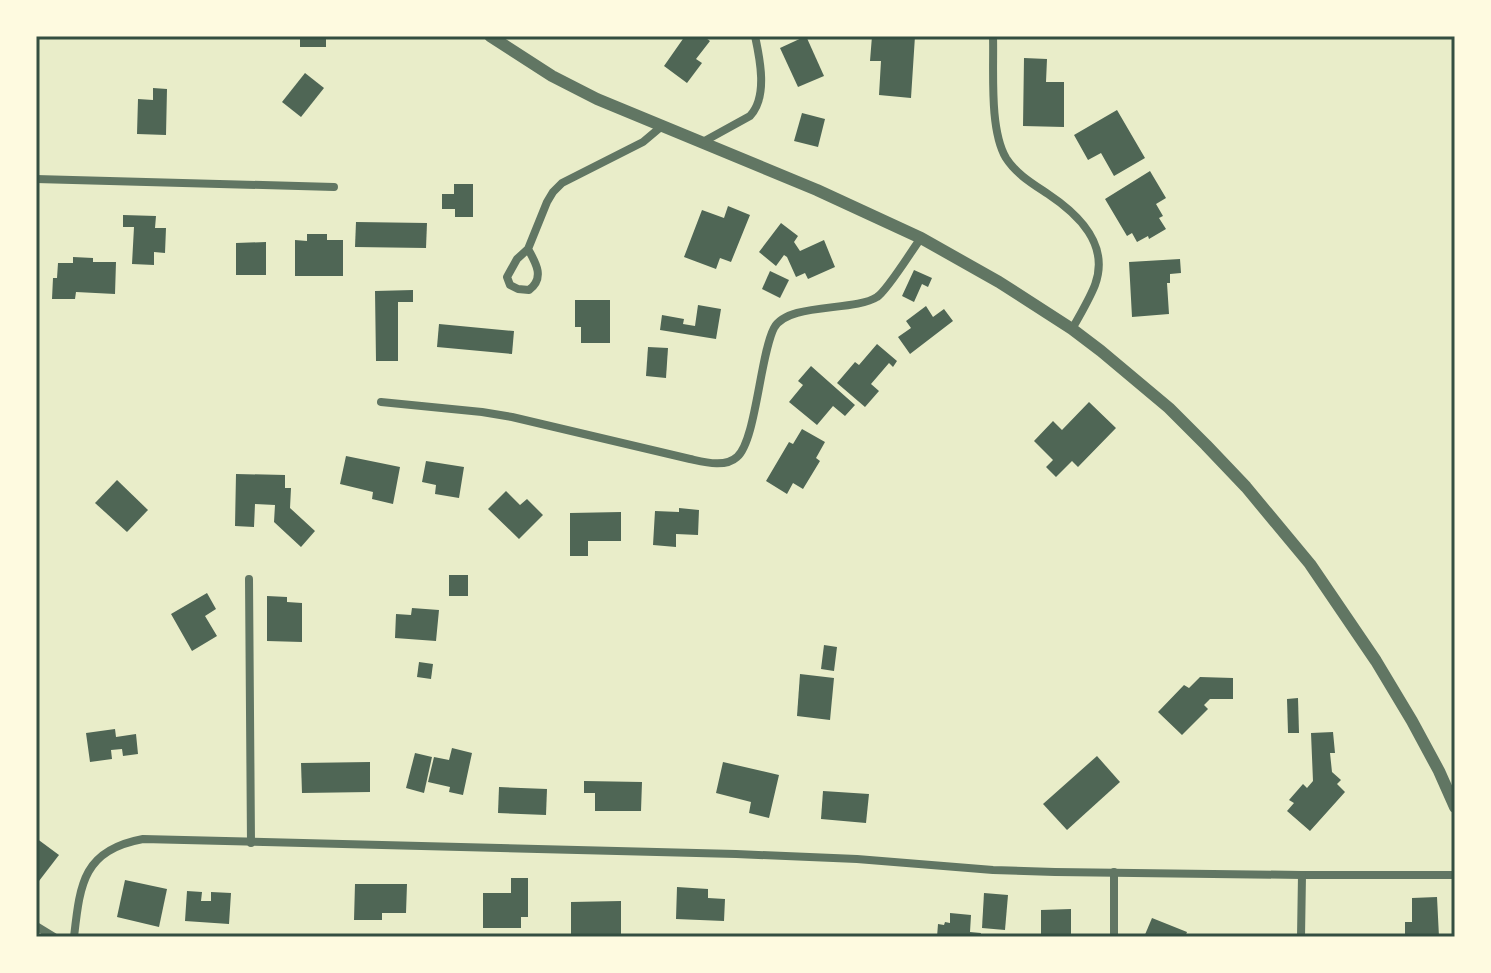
<svg xmlns="http://www.w3.org/2000/svg" width="1491" height="973" viewBox="0 0 1491 973" font-family="'Playfair Display',serif">
<style>
.building{fill:#4f6655}
.lines{fill:none;stroke-linecap:round;stroke-linejoin:round}
.minor{stroke:#617663;stroke-width:8}
.tertiary{stroke:#617663;stroke-width:12}
.neatline{fill:none;stroke:#344e41;stroke-width:3}
</style>
<rect width="100%" height="100%" fill="#e9edc9"/>
<g class="building">
<rect x="300" y="36" width="26" height="11"/>
<path d="M685,36H703L710,41L696,59L702,63L687,83L664,66Z"/>
<path d="M806,36L824,76L798,87L780,48Z"/>
<path d="M872,36H915L911,98L879,95L881,61H870Z"/>
<path d="M1024,58L1047,59L1046,82H1064V127L1023,126Z"/>
<path d="M305,73L324,88L301,117L282,102Z"/>
<path d="M153,88L167,89L166,135L137,134L138,99L153,100Z"/>
<path d="M1117,110L1145,158L1114,176L1101,153L1088,160L1074,135Z"/>
<path d="M802,113L825,119L818,147L794,141Z"/>
<path d="M1150,171L1166,198L1156,204L1163,216L1159,218L1166,229L1149,239L1148,236L1137,242L1132,233L1127,236L1105,199Z"/>
<path d="M454,184H473V217H455V209H442V194H454Z"/>
<path d="M728,206L750,215L731,262L720,258L716,269L684,257L702,210L724,218Z"/>
<path d="M123,215L156,216L155,228H166L165,253L154,252V265L132,264L134,227H123Z"/>
<path d="M356,222L427,223L426,248L355,247Z"/>
<path d="M781,223L798,236L794,242L800,251L824,240L835,267L808,279L805,273L796,277L787,257L784,255L776,266L759,252Z"/>
<path d="M307,234H327V240H343V276H295V240L307,241Z"/>
<path d="M266,242V275H236V243Z"/>
<path d="M73,257L93,258V262H116L115,294L76,292L75,299H52L53,278H57L58,263H73Z"/>
<path d="M1180,259L1181,273L1170,274V283H1167L1169,314L1132,317L1129,262Z"/>
<path d="M914,270L932,278L928,287L922,284L914,302L902,296Z"/>
<path d="M770,271L789,280L780,298L762,289Z"/>
<path d="M413,290V302H398V361H376L375,291Z"/>
<path d="M575,300H610V343H581V327H575Z"/>
<path d="M698,305L721,309L716,339L660,330L662,315L684,319L683,324L695,326Z"/>
<path d="M926,306L933,317L944,309L953,321L910,354L898,337L911,328L906,321Z"/>
<path d="M439,324L514,331L512,354L437,347Z"/>
<path d="M877,344L897,361L893,367L889,363L871,384L879,391L865,407L837,383L855,362L859,365Z"/>
<path d="M648,347L668,348L666,378L646,376Z"/>
<path d="M811,366L855,405L845,416L833,406L817,425L789,402L803,385L798,381Z"/>
<path d="M1089,402L1116,428L1078,467L1072,461L1056,477L1046,467L1053,460L1034,441L1053,421L1062,430Z"/>
<path d="M802,429L825,442L816,458L820,461L803,489L793,483L787,494L766,481L789,442L793,444Z"/>
<path d="M346,456L400,467L393,504L372,499L373,492L340,484Z"/>
<path d="M426,461L464,467L459,498L435,494L436,485L422,482Z"/>
<path d="M236,474L285,475V488H291L290,508L315,531L301,547L274,522L275,505L255,504L254,527L235,526Z"/>
<path d="M117,480L148,510L127,532L95,503Z"/>
<path d="M506,491L520,505L527,499L543,515L519,539L488,509Z"/>
<path d="M679,508L699,510L698,535L676,534V547L653,545L655,511L679,512Z"/>
<path d="M621,512V541H588V556H570V513Z"/>
<rect x="449" y="575" width="19" height="21"/>
<path d="M207,593L216,609L205,616L217,636L192,651L171,614Z"/>
<path d="M267,596L287,597V602L302,603V642L267,641Z"/>
<path d="M412,608L439,610L436,641L395,638L396,614L411,615Z"/>
<path d="M824,645L837,647L834,671L821,669Z"/>
<path d="M419,662L433,664L431,679L417,677Z"/>
<path d="M800,674L834,678L830,720L797,716Z"/>
<path d="M1200,677L1233,678V699H1210L1204,705L1208,709L1182,735L1158,712L1184,685L1189,688Z"/>
<path d="M1298,698L1299,733H1288L1287,699Z"/>
<path d="M115,729L116,737L136,734L138,754L123,756L122,749L111,750L112,759L90,762L86,733Z"/>
<path d="M1333,732L1335,753H1330L1332,772L1341,780L1337,784L1345,792L1310,831L1287,811L1294,803L1289,800L1303,784L1307,788L1313,781L1311,733Z"/>
<path d="M452,748L472,753L463,795L449,792L450,787L428,782L434,757L449,760Z"/>
<path d="M415,753L432,757L424,793L406,788Z"/>
<path d="M1097,756L1120,782L1067,830L1043,804Z"/>
<path d="M370,762V792L302,793L301,763Z"/>
<path d="M723,762L779,775L769,818L749,813L751,802L716,793Z"/>
<path d="M584,781L642,782L641,811H595V793H584Z"/>
<path d="M499,787L547,789L546,815L498,813Z"/>
<path d="M823,791L869,794L866,823L821,819Z"/>
<path d="M36,838L59,855L39,881L36,879Z"/>
<path d="M511,878H528V917H521V928H483V893H511Z"/>
<path d="M125,880L167,889L159,927L117,917Z"/>
<path d="M355,884H407L406,913H382V920H354Z"/>
<path d="M677,887L708,889V898L725,899L724,921L676,919Z"/>
<path d="M187,891L202,892L201,901H211V892L231,893L229,924L185,921Z"/>
<path d="M984,893L1008,895L1005,930L982,928Z"/>
<path d="M1437,897L1439,937H1405V922H1412V898Z"/>
<path d="M621,901V935H571V902Z"/>
<path d="M1071,909V937H1041V910Z"/>
<path d="M950,913L971,915L970,932L981,933L980,937H937L938,924L944,925L945,922L950,923Z"/>
<path d="M1152,918L1187,932L1185,937H1144Z"/>
</g>
<g class="lines">
<g class="minor">
<path d="M993,36C994,70 989,129 1006,158C1016,174 1033,184 1048,194C1078,214 1110,244 1095,285C1089,300 1080,315 1072,329"/>
<path d="M701,143L750,116C768,97 760,59 755,36"/>
<path d="M36,179L334,187"/>
<path d="M528,249C536,263 545,278 529,290L518,289L510,285L507,277L517,259L528,249L547,202L553,192L562,183L643,142L662,126"/>
<path d="M381,402L482,412L512,417L690,459C704,462 725,468 737,457C756,441 760,355 774,328C788,302 854,312 877,297C887,291 912,250 921,238"/>
<path d="M249,579L251,843"/>
<path d="M1114,872V937"/>
<path d="M36,926L54,937"/>
<path d="M74,937C80,884 83,850 143,839L736,854L857,859L993,870L1055,872L1302,875H1455"/>
<path d="M1301,937L1302,875"/>
</g>
<path class="tertiary" d="M490,36L552,76L597,99L817,190L921,238L999,282L1072,329L1101,351L1169,408L1206,445L1246,487L1310,564L1376,661L1412,721L1439,771L1455,807"/>
</g>
<rect width="1491" height="973" fill="none" stroke="#fefae0" stroke-width="76"/>
<rect x="38" y="38" width="1415" height="897" class="neatline"/>
</svg>
